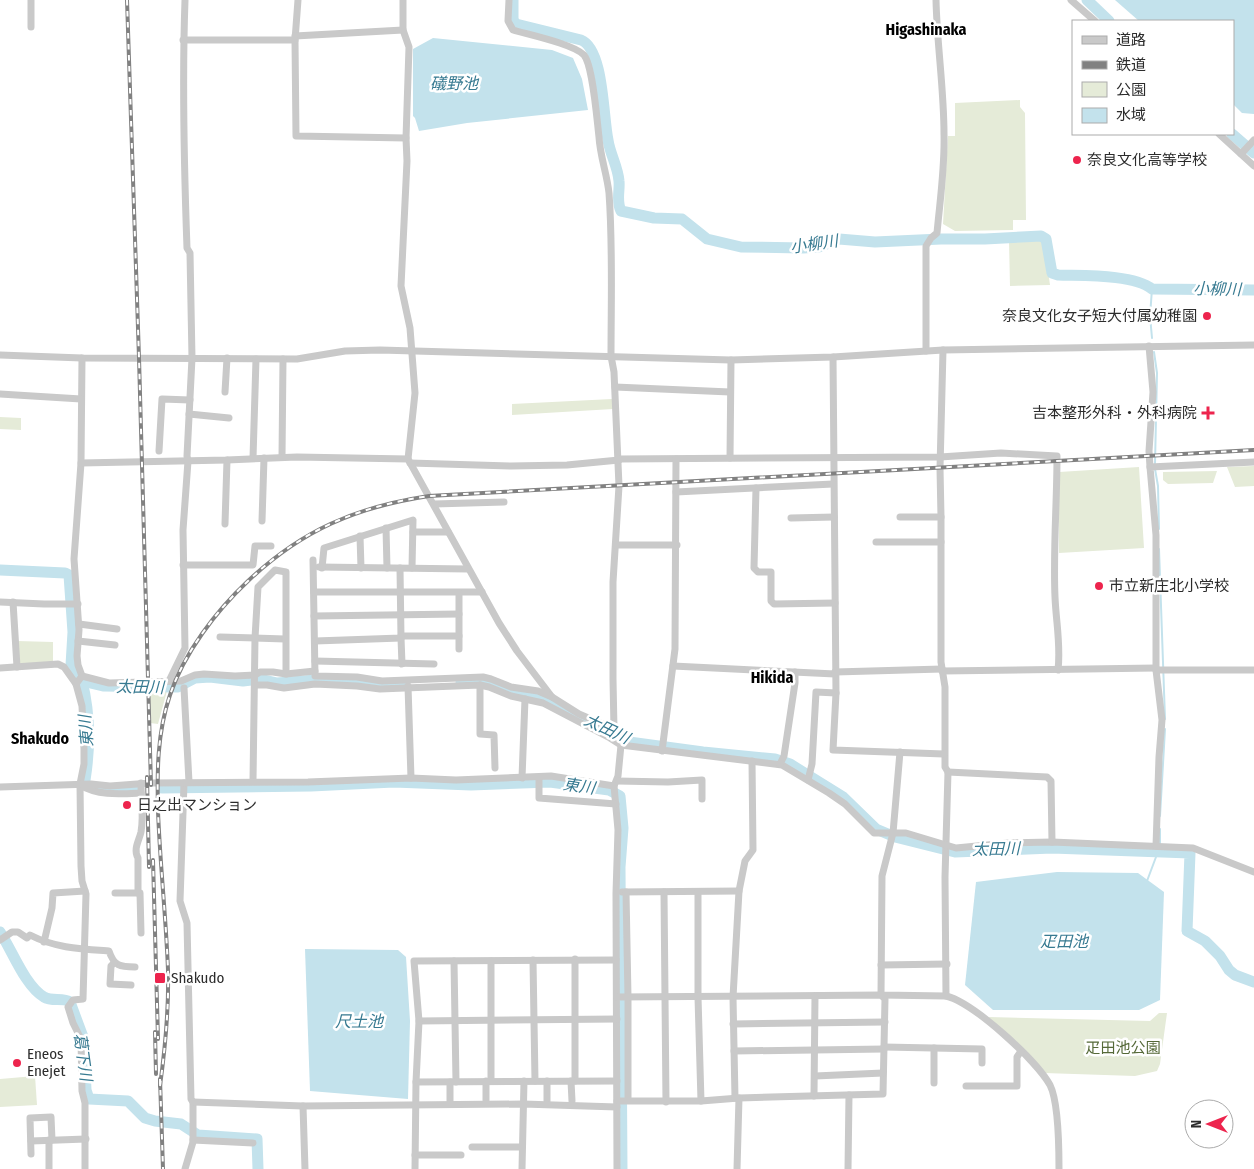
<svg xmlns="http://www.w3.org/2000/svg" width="1254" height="1169" viewBox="0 0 1254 1169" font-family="'Fira Sans Condensed','Noto Sans JP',sans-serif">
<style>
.green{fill:#e5ebd8}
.water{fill:#c3e2ec}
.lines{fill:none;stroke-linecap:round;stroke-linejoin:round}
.stream{stroke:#c3e2ec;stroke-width:2}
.river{stroke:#c3e2ec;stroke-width:11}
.minor{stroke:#c9c9c9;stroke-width:7}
.rail-casing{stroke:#818181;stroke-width:4}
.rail{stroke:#fff;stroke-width:2;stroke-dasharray:5.5;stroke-linecap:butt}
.poi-dot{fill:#ed244d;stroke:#fff;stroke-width:2}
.labels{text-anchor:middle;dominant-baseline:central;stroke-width:5;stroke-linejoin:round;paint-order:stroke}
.poi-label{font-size:15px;fill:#2c2c2c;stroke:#fff;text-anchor:start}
.park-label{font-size:15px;fill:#556938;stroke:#fff}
.neighbourhood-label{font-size:16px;font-weight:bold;fill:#000;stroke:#fff}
.water-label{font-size:16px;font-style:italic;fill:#377a91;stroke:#fff}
</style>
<rect width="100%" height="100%" fill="#fff"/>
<g class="green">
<path d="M1020,100V107L1025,113L1026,220H1013V230L955,231L943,224L948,136H955V103Z"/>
<path d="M1042,238L1044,241L1050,285L1010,286L1009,240Z"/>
<path d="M612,399L613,409L512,415V404Z"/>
<path d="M0,417L21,418V430L0,429Z"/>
<path d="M1254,466V486L1235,487L1227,467Z"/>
<path d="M1139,467L1144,548L1059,553V472Z"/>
<path d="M1217,471L1213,483L1168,484L1163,480V472Z"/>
<path d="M17,641L53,642V662L19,664Z"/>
<path d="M149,688L167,691L158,724L150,723Z"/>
<path d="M1159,1013H1167L1160,1064L1157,1071L1135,1076L1044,1073L988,1017L1150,1021Z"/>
<path d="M35,1076L37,1105L0,1107V1079Z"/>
</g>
<g class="water">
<path d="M1115,0H1254V114L1242,113L1233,104V21H1139Z"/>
<path d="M433,38L552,50L573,58L582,79L588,110L467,123L419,131L415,118L413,116V49Z"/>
<path d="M1057,872L1138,873L1164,892L1160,1000L1139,1010H993L965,985L976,882Z"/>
<path d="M305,949L398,950L406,957L410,1021L408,1099L310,1091Z"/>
</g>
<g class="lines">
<g class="stream">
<path d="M1152,289L1150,316L1152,338"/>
<path d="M1154,352L1157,373L1155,464"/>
<path d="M1155,469L1158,486L1159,529"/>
<path d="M1159,549L1165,719"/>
<path d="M1160,816L1165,729"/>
<path d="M1160,844V829"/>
<path d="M1147,881L1159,849"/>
</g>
<g class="river">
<path d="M513,0V20L516,24L581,40C604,49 603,118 608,140C610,154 618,167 619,181C620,191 616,201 621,211L654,218L682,219L707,239L741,247L803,248L819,247L839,239L875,242L941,239H985L1041,236L1046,239L1052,273L1058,275C1082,276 1133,274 1152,289L1254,290"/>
<path d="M1087,0L1109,21"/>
<path d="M1232,134L1254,153"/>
<path d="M0,570L65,573L69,575L73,632L71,665L75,674L82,681L103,686L178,687L195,678L210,677L243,681L260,679L277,683L316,680L357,682L380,685H403"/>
<path d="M82,681C90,713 90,749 85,780"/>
<path d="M461,682L484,681L502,689L537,696L555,704L605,732L629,742L703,752L775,759L790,764L843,797L876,829L895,837L955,852L1052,848L1190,853L1187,931L1205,941L1220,956L1229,970L1235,975L1254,982"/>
<path d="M93,788L102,790L138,788"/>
<path d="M162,788L311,786L394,782L471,785L550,782L609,790L620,796L623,828L620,867L622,1169"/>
<path d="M0,932C12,950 25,986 44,997C52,1002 63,997 70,1002L83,1037L84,1043"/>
<path d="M85,1067L86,1090L89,1099L128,1101L145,1118L155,1121L181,1124L198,1135L257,1139L258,1169"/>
</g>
<g class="minor">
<path d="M298,0L295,40L296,136L406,138"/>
<path d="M403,0V30L409,47L406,138L407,161L401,286L410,328L415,393L408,459L499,623L517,651L552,697"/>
<path d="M509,0L508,21L513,30C530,35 573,44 584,55C593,66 597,121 599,137C600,156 607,174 609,193C613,247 611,302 611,356L614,372L619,486L613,582V679L614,729L621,745L618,776L614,786L618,830L616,893L617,1169"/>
<path d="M1071,0L1095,21"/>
<path d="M31,27V0"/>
<path d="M295,36L403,30"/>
<path d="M183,40H295"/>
<path d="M1219,134L1254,166"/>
<path d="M1241,154L1254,140"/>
<path d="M1149,346L1153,392L1149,451L1150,467"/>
<path d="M943,350L940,468L941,517V662L945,687V767L948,772L945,877L946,996"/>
<path d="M926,351V246L931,238L937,233C940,200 945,167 944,134C944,89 937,45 936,0"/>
<path d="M0,355L82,358L297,359L345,351L380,350L731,360L833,357L943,350L1254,345"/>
<path d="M833,357L836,693L833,750L944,754"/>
<path d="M82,358L81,463L74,559L79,630L77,656L78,665L82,676"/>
<path d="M615,387L730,392"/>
<path d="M225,392L227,358"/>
<path d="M0,394L81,399"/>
<path d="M189,414L229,418"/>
<path d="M159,451L162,399L190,400"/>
<path d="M282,457L283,359"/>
<path d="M253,458L256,359"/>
<path d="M730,458L731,360"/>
<path d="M619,459L940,457L1001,453L1057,456C1057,503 1053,550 1055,597C1056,622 1061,645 1058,670"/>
<path d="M81,463L227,460L297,457L408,459"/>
<path d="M410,463L511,466L567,465L619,460"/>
<path d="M756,488L754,568L758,572H771V601L774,604L835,603"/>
<path d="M676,492L833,484"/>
<path d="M434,504L504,502"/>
<path d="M900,517H941"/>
<path d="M791,518L834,517"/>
<path d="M262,521L264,458"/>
<path d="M225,524L227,460"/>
<path d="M386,528L387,568"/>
<path d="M413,532H448"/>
<path d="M360,536L361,568"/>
<path d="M876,542H941"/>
<path d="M616,545H677"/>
<path d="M313,560L315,676L357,677L382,681L483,677L491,679L511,687L538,691L552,697L579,714L614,729"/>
<path d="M183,565H253L255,546H271"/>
<path d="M319,567L468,569"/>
<path d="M322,568L324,548L413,520L412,568"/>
<path d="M314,592H482"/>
<path d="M459,593V649"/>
<path d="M0,602L44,604H78"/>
<path d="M13,602L17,667"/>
<path d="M314,616L459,614"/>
<path d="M79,624L117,629"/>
<path d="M401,636H459"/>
<path d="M220,637L285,639"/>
<path d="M401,638L402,664"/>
<path d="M78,641L115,645"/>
<path d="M315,641L401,638L400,568"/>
<path d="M315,661L434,664"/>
<path d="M673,666L835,674"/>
<path d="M0,668L58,664L64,667L76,684"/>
<path d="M1156,670H1254"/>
<path d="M942,671L1156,668"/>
<path d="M835,672L942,669"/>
<path d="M82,676L76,684L82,706L84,749V764L80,784L81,866L82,881L86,894L83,999L73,1000L68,1007L73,1023L81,1039L82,1091L85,1103V1169"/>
<path d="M82,676L109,683L181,681L195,675L204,674L235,676L255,675L260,672H273L286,674L315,671"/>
<path d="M169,681L185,648L183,530L188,461L187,456L192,358L190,253L187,248C184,165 182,83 185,0"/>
<path d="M255,685H267L284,688L315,684L357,686L380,689L480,685L489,687L511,696L543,703L610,738L621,745L782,765L829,793L845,804L874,833H906L956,848L1008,843L1052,842L1193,848L1254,872"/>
<path d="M480,685V734L494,735L495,768"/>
<path d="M408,686L411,778"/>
<path d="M184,688L189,782"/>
<path d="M662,751L675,649L676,459"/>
<path d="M900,752L893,833L882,876L881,995L946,996C974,1003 1036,1060 1050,1085C1059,1103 1059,1148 1059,1169"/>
<path d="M780,764L784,756L795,683V672"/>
<path d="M948,772L1047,777L1051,781L1052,842"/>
<path d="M539,777V798L616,804"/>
<path d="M522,778L525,699"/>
<path d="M808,780L812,764L816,692L836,693"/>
<path d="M253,781L255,638L258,587L275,570L286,572V674"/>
<path d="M617,781L668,782L702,780V799"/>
<path d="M184,783L180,901L187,923L191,1099L193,1102V1142L185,1169"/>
<path d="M80,785C98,796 120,794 141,793"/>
<path d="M0,787L91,784L110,786L151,783L308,782L411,778L456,780L551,776L614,786"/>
<path d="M1156,846L1159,757L1162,720L1156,670V535L1150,467L1254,462"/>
<path d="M622,892L739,891"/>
<path d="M626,892L628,997V1100"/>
<path d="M664,892L666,1102"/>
<path d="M698,892V997L701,1101"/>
<path d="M115,893H140L141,933"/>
<path d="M138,893V858C133,849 139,841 141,832C144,816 141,799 141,783"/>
<path d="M0,940L12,932H18L27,938L30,935C55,948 81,949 109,951C114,966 120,967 135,967"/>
<path d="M44,942L52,908L53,893L85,891"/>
<path d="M575,959V1081"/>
<path d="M533,960L535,1081"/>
<path d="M454,961L456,1082"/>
<path d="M491,961V1081"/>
<path d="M114,963L111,966L110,984L131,985"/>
<path d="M881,965L947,964"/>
<path d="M617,997L881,995L885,999L883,1094L739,1098L701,1101H617"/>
<path d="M419,1021L617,1019"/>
<path d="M733,1024L885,1022"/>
<path d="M884,1047L982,1049V1063"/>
<path d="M734,1051L884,1049"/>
<path d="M815,1076L883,1073"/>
<path d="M486,1081V1100"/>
<path d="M571,1081L572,1101"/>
<path d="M416,1082L617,1081"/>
<path d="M450,1082V1101"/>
<path d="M934,1083V1048"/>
<path d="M966,1086H1017V1057L1021,1051"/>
<path d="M814,1096L815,996"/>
<path d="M735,1098L733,997L739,891L745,861L753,850L752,761"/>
<path d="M547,1101V1081"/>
<path d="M193,1102L303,1106L523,1104L617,1107"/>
<path d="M303,1106L305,1169"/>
<path d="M49,1140V1169"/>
<path d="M193,1140L253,1143"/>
<path d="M31,1141L86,1139"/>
<path d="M472,1147H522"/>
<path d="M31,1154L30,1118L51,1117L52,1140"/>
<path d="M415,1155H461"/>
<path d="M415,1169L416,1082L419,1021L414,961L616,960"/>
<path d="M522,1169L524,1081"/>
<path d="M737,1169L739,1098"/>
<path d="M848,1169L849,1095"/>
</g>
<defs>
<g id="rail">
<path d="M127,0L139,358L151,785"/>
<path d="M147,777L149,867"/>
<path d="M153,860L158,1039"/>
<path d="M155,1032L156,1074"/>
<path d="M160,1079L163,1169"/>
<path d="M160,1086C165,1049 169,1008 168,970C166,917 160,864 158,811C157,773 157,733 170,695C184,653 216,611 248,581C302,530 356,507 429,496L1254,450"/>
</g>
</defs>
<use href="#rail" class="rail-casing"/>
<use href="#rail" class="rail"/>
</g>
<g class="poi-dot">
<circle cx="1077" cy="160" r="5"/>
<circle cx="1207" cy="316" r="5"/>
<path d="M1205.5 405.5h5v5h5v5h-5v5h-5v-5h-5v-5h5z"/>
<circle cx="1099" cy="586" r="5"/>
<circle cx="127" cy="805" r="5"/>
<rect x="154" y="972" width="12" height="12" rx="2.5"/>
<circle cx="17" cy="1063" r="5"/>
</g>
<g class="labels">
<g class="poi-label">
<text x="1087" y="160">奈良文化高等学校</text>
<text x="1197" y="316" text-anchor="end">奈良文化女子短大付属幼稚園</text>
<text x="1197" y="413" text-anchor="end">吉本整形外科・外科病院</text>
<text x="1109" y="586">市立新庄北小学校</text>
<text x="137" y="805">日之出マンション</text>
<text x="171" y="978">Shakudo</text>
<text x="27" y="1054">Eneos<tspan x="27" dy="17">Enejet</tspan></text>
</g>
<g class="park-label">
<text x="1123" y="1048">疋田池公園</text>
</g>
<g class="neighbourhood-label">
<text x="926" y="29">Higashinaka</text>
<text x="772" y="677">Hikida</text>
<text x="40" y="738">Shakudo</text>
</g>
<g class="water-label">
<text x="454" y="83">礒野池</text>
<text transform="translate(814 244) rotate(-8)">小柳川</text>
<text transform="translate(1217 289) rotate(1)">小柳川</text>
<text transform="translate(140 687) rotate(1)">太田川</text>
<text transform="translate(607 729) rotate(25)">太田川</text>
<text transform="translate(86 731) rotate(-95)">東川</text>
<text transform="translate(579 786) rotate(8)">東川</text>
<text transform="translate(996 849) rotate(-1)">太田川</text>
<text x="1064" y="941">疋田池</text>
<text x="359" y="1021">尺土池</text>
<text transform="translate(83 1057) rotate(82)">葛下川</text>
</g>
</g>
<rect x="1072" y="20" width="162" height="115" fill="#ffffff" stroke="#ababab"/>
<rect x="1082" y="36" width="25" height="8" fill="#c9c9c9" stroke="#ababab"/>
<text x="1116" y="45" font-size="15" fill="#2c2c2c">道路</text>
<rect x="1082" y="61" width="25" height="8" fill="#818181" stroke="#ababab"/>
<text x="1116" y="70" font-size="15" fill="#2c2c2c">鉄道</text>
<rect x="1082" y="82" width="25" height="15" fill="#e5ebd8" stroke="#ababab"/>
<text x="1116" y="95" font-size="15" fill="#2c2c2c">公園</text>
<rect x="1082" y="108" width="25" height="15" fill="#c3e2ec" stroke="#ababab"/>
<text x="1116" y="120" font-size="15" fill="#2c2c2c">水域</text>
<g transform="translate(1209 1124) rotate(270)"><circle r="24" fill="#ffffff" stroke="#ababab"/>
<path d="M0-4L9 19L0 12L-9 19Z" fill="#ed244d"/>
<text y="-8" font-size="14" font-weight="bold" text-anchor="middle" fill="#2c2c2c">N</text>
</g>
</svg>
